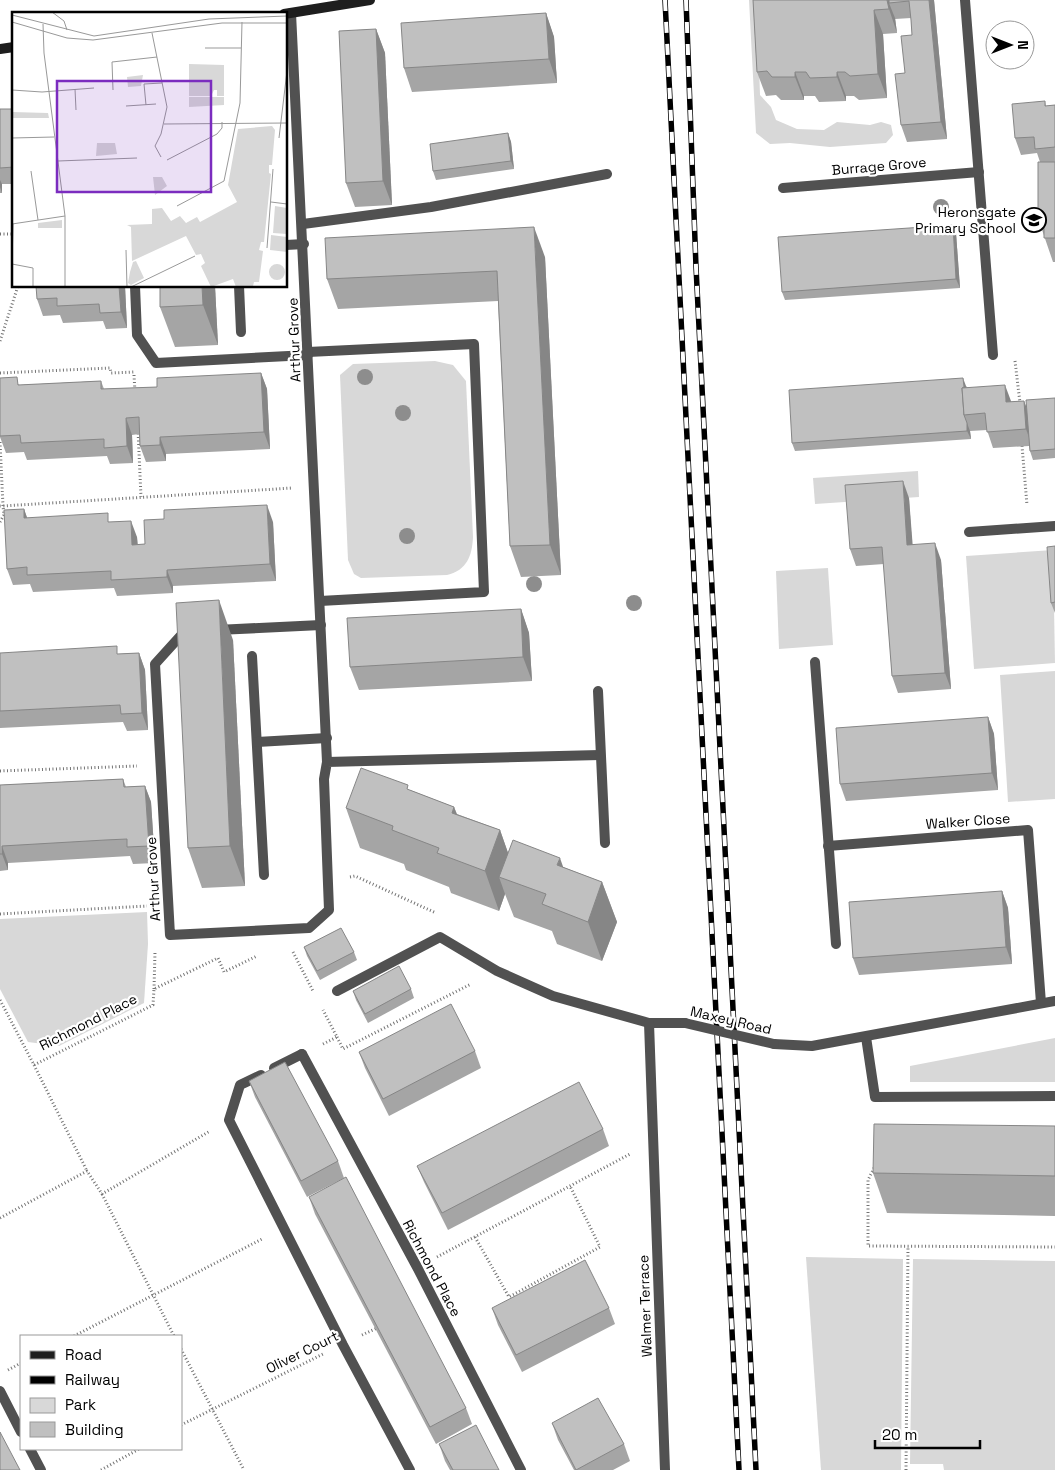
<svg xmlns="http://www.w3.org/2000/svg" width="1055" height="1470" viewBox="0 0 1055 1470" font-family="'Space Grotesk',sans-serif">
<style>
.green{fill:#d8d8d8}
.lines{fill:none;stroke-linecap:round;stroke-linejoin:round}
.path{stroke:#737373;stroke-width:3;stroke-dasharray:1 2.5;stroke-linecap:butt}
.lane{stroke:#515151;stroke-width:10}
.street{stroke:#515151;stroke-width:10}
.secondary{stroke:#1e1e1e;stroke-width:10}
.rail-casing{stroke:#000;stroke-width:5.5}
.rail{stroke:#fff;stroke-width:4;stroke-dasharray:11;stroke-linecap:butt}
.street-bridge{stroke:#515151;stroke-width:10}
.tree{fill:#8d8d8d}
.wall{fill:#a5a5a5}
.shaded-wall{fill:#868686}
.building{fill:#c0c0c0;stroke:#868686}
.labels{text-anchor:middle;dominant-baseline:central;stroke-width:4.5;stroke-linejoin:round;paint-order:stroke}
.street-label{font-size:14px;fill:#000;stroke:#fff}
.poi-label{font-size:14px;fill:#000;stroke:#fff;text-anchor:end}
.inset-road{fill:none;stroke:#999;stroke-width:1}
.view{fill:#7b2cbf;fill-opacity:0.15;stroke:#7b2cbf;stroke-width:2.5}
.inset-edge{fill:none;stroke:#000;stroke-width:2.5}
</style>
<rect width="100%" height="100%" fill="#fff"/>
<g class="green">
<path d="M749,0H767L759,65L760,95L771,107L776,120L797,129L824,130L837,122L870,125L881,122L891,125L893,135L886,143L830,147L790,143L770,144L756,133Z"/>
<path d="M435,361L453,365L466,381L473,537C472,556 467,570 447,575L361,578L354,574L348,560L340,375L353,364Z"/>
<path d="M918,471L919,497L815,504L813,478Z"/>
<path d="M1053,550L1055,663L974,669L966,556Z"/>
<path d="M828,568L833,645L779,649L776,571Z"/>
<path d="M1055,671V799L1008,802L1000,675Z"/>
<path d="M147,912L148,944L144,1003L59,1046L28,1042L0,989V919Z"/>
<path d="M1055,1038V1082H910V1066Z"/>
<path d="M806,1257L903,1259L901,1470H821Z"/>
<path d="M913,1259L1055,1261V1470H944L943,1464H910Z"/>
</g>
<g class="lines">
<g class="path">
<path d="M0,234H14"/>
<path d="M0,341L18,286"/>
<path d="M1015,361L1020,403"/>
<path d="M0,373L110,368L111,373L134,372"/>
<path d="M134,375L135,392"/>
<path d="M138,430L141,497"/>
<path d="M0,442L3,506H0"/>
<path d="M1022,446L1027,505"/>
<path d="M0,522L4,515L3,506L292,488"/>
<path d="M0,771L137,766"/>
<path d="M350,877L355,876L436,913"/>
<path d="M0,914L147,906"/>
<path d="M293,952L313,991"/>
<path d="M154,989L155,952"/>
<path d="M0,1000L34,1065L153,1005L154,989L218,958L224,972L257,956"/>
<path d="M337,1037L343,1049L471,984"/>
<path d="M323,1044L337,1037L323,1010"/>
<path d="M34,1065L87,1171"/>
<path d="M874,1168L868,1180V1246L1055,1247"/>
<path d="M102,1194L174,1336"/>
<path d="M0,1218L87,1171L102,1194L210,1131"/>
<path d="M475,1237L509,1297L600,1247L570,1186"/>
<path d="M437,1257L630,1154"/>
<path d="M362,1335L379,1327"/>
<path d="M74,1336L262,1239"/>
<path d="M181,1349L244,1470"/>
<path d="M8,1370L21,1363"/>
<path d="M181,1425L323,1354"/>
<path d="M101,1470L139,1449"/>
<path d="M906,1470L908,1246"/>
</g>
<g class="lane">
<path d="M303,224L431,207L607,174"/>
<path d="M286,245L304,244"/>
<path d="M135,286L137,335L156,363L308,355"/>
<path d="M239,286L241,332"/>
<path d="M308,352L474,344L484,592L320,601"/>
<path d="M217,630L321,625"/>
<path d="M187,632H184L155,664L170,935L309,928L329,910L324,779L327,762L600,755"/>
<path d="M252,656L264,875"/>
<path d="M598,691L605,843"/>
<path d="M257,742L327,738"/>
<path d="M866,1037L875,1097L1055,1096"/>
<path d="M274,1068L302,1054"/>
<path d="M261,1075L240,1085L229,1120L343,1345L410,1470"/>
</g>
<g class="street">
<path d="M965,0L993,355"/>
<path d="M291,13L327,762"/>
<path d="M783,188L979,172"/>
<path d="M969,532L1055,526"/>
<path d="M815,662L836,944"/>
<path d="M828,846L1028,830L1041,1003"/>
<path d="M337,991L440,937L497,971L553,996L649,1023H685"/>
<path d="M649,1023L665,1470"/>
<path d="M774,1044L812,1046L1055,1001"/>
<path d="M302,1054L417,1267L521,1470"/>
<path d="M0,1391L21,1432"/>
<path d="M30,1449L41,1470"/>
</g>
<g class="secondary">
<path d="M284,14L370,0"/>
<path d="M0,49L14,47"/>
</g>
<defs>
<g id="rail">
<path d="M665,0L739,1470"/>
<path d="M686,0L696,267L756,1470"/>
</g>
</defs>
<use href="#rail" class="rail-casing"/>
<use href="#rail" class="rail"/>
<path class="street-bridge" d="M685,1023L774,1044"/>
</g>
<g class="tree">
<circle cx="941" cy="207" r="8"/>
<circle cx="365" cy="377" r="8"/>
<circle cx="403" cy="413" r="8"/>
<circle cx="407" cy="536" r="8"/>
<circle cx="534" cy="584" r="8"/>
<circle cx="634" cy="603" r="8"/>
</g>
<g class="wall">
<path d="M753,0H934L947,139L907,142L901,125L905,73L912,35L911,18L895,19V18L897,33L883,34L887,98L859,100L854,96H846V101L819,102L815,96H804V100H781L776,95L766,96L757,72Z"/>
<path d="M546,13L554,37L557,83L412,92L404,68Z"/>
<path d="M376,29L385,53L392,205L355,207L346,183Z"/>
<path d="M1045,101L1046,106L1055,105V262H1053L1038,218L1040,162L1037,153L1021,155L1015,138Z"/>
<path d="M0,109H14V184H2V193H0Z"/>
<path d="M508,133L511,142L514,169L436,180L433,171Z"/>
<path d="M953,225L956,233L960,288L785,300L782,292Z"/>
<path d="M545,257L561,575L521,577L510,546L498,301L338,309L327,279Z"/>
<path d="M125,286L127,328L106,329L103,321L63,323L60,315L43,316L37,299Z"/>
<path d="M160,286H215L218,345L175,347L160,307Z"/>
<path d="M261,373L267,389L270,449L166,454V461L146,462L140,446L139,434L132,435L133,463L110,464L107,456L27,460L24,452L6,453L0,437V378L20,385L101,381L104,389L157,387Z"/>
<path d="M966,386L967,387L1011,402L1024,401L1027,409L1055,398V458L1033,460L1030,451L1029,446L993,448L987,430L970,431L971,439L795,451L792,443Z"/>
<path d="M909,498L912,545L941,560L951,689L898,693L892,676L884,564L856,566L850,549Z"/>
<path d="M24,509L27,518L111,522L137,537L138,545L145,544L273,522L276,581L173,586V593L117,596L114,588L33,592L30,584L13,585L7,569Z"/>
<path d="M1055,546V613L1051,603Z"/>
<path d="M521,609L529,633L532,681L359,690L350,667Z"/>
<path d="M233,640L245,886L202,888L188,848Z"/>
<path d="M0,653L119,654L139,653L145,670L148,730L127,731L123,722L0,728Z"/>
<path d="M988,717L994,734L998,790L846,801L840,784Z"/>
<path d="M123,779L126,787L145,786L151,802L155,863L133,864L130,856L8,863V870L0,871V785Z"/>
<path d="M410,790L454,807L457,814L500,830L508,853L563,867L602,882L617,922L602,961L557,944L552,931L514,917L505,894L499,911L451,893L449,887L406,870L404,864L360,848L346,808Z"/>
<path d="M1002,891L1008,908L1012,964L859,975L853,958Z"/>
<path d="M304,947L354,952L357,960L320,980L307,956Z"/>
<path d="M411,989L414,998L368,1023L356,1000L353,991Z"/>
<path d="M475,1051L481,1068L389,1116L365,1068L359,1052Z"/>
<path d="M249,1081L338,1161L344,1178L307,1197L255,1097Z"/>
<path d="M1055,1126V1216L887,1213L873,1173Z"/>
<path d="M603,1129L609,1146L448,1230L424,1182L417,1166Z"/>
<path d="M309,1197L466,1408L472,1424L436,1444L315,1214Z"/>
<path d="M492,1308H609L615,1324L522,1372L498,1325Z"/>
<path d="M552,1423L624,1444L630,1461L613,1470H574L558,1440Z"/>
<path d="M439,1444L499,1470H450L445,1461Z"/>
</g>
<g class="shaded-wall">
<path d="M887,0H891L889,3L895,18L897,33L889,9Z"/>
<path d="M929,0H934L947,139L941,122Z"/>
<path d="M874,10L883,34L887,98L878,74Z"/>
<path d="M546,13L554,37L557,83L549,59Z"/>
<path d="M376,29L385,53L392,205L383,181Z"/>
<path d="M795,72L804,96V100L795,77Z"/>
<path d="M837,72L846,96V101L837,77Z"/>
<path d="M508,133L511,142L514,169L511,161Z"/>
<path d="M0,180L2,184V193L0,187Z"/>
<path d="M953,225L956,233L960,288L956,279Z"/>
<path d="M534,227L545,257L561,575L550,545Z"/>
<path d="M119,286H125L127,328L121,312Z"/>
<path d="M202,286H215L218,345L203,305Z"/>
<path d="M261,373L267,389L270,449L264,432Z"/>
<path d="M963,378L966,386L969,415H966Z"/>
<path d="M1005,385L1011,401L1012,419L1006,402Z"/>
<path d="M1024,401L1030,417L1032,446L1026,429Z"/>
<path d="M126,418L132,435L133,463L127,446Z"/>
<path d="M967,423L970,431L971,439L967,431Z"/>
<path d="M160,437L166,454V461L160,445Z"/>
<path d="M903,481L909,498L914,562L907,545Z"/>
<path d="M267,505L273,522L276,581L270,564Z"/>
<path d="M24,509L30,526L24,518Z"/>
<path d="M131,521L137,537L138,561L132,545Z"/>
<path d="M935,543L941,560L951,689L945,673Z"/>
<path d="M167,570L173,586V593L167,577Z"/>
<path d="M219,600L233,640L245,886L230,846Z"/>
<path d="M521,609L529,633L532,681L523,657Z"/>
<path d="M139,653L145,670L148,730L142,713Z"/>
<path d="M988,717L994,734L998,790L992,773Z"/>
<path d="M145,786L151,802L155,863L149,846Z"/>
<path d="M454,807L469,847L452,813Z"/>
<path d="M500,830L514,870L499,877L505,894L499,911L485,871Z"/>
<path d="M2,846L8,863V870L2,854Z"/>
<path d="M560,858L574,898L557,865Z"/>
<path d="M602,882L617,922L602,961L588,922Z"/>
<path d="M1002,891L1008,908L1012,964L1006,947Z"/>
</g>
<g class="building">
<path d="M753,0H887L889,9L874,10L878,74L850,76L845,72H837V77L810,78L806,72H795V77H772L767,71L757,72Z"/>
<path d="M889,0H929L941,122L901,125L895,74L905,73L901,36L912,35L911,20L909,1L889,3Z"/>
<path d="M546,13L549,59L404,68L401,23Z"/>
<path d="M376,29L383,181L346,183L339,31Z"/>
<path d="M1045,101V106L1055,105V147L1035,149L1034,137L1015,138L1012,104Z"/>
<path d="M0,109H14V167L0,168Z"/>
<path d="M508,133L511,161L433,171L430,144Z"/>
<path d="M1038,162H1055V238H1044V218H1038Z"/>
<path d="M953,225L956,279L782,292L778,237Z"/>
<path d="M534,227L550,545L510,546L497,271L327,279L325,238Z"/>
<path d="M36,286H119L121,312L100,313L99,304L57,306V298L37,299Z"/>
<path d="M160,286H202L203,305L160,307Z"/>
<path d="M261,373L264,432L160,437V445L140,446L139,417L126,418L127,446L104,448V439L21,443L20,435L0,436V378L17,377L18,385L101,381V389L157,387V378Z"/>
<path d="M963,378L964,387L962,388L964,415L967,423V431L792,443L789,390Z"/>
<path d="M1005,385L1006,402L1024,401L1026,429L987,432L985,413L964,415L962,388Z"/>
<path d="M1055,398V449L1030,451L1026,400Z"/>
<path d="M903,481L907,545L935,543L945,673L892,676L882,547L850,549L845,485Z"/>
<path d="M267,505L270,564L167,570V577L111,580V571L27,575V567L7,569L4,510L24,509V518L108,513V522L131,521L132,545L145,544L144,520L164,519V510Z"/>
<path d="M1055,546V602L1051,603L1047,547Z"/>
<path d="M219,600L230,846L188,848L176,603Z"/>
<path d="M521,609L523,657L350,667L347,618Z"/>
<path d="M117,646V654L139,653L142,713L121,714L120,705L0,711V653Z"/>
<path d="M988,717L992,773L840,784L836,728Z"/>
<path d="M361,768L408,785L407,789L454,807L452,813L500,830L485,871L437,853L439,848L392,830L393,826L346,808Z"/>
<path d="M123,779L124,787L145,786L149,846L127,847V839L105,840L2,846V854H0V785Z"/>
<path d="M513,840L560,858L557,865L602,882L588,922L542,904L546,894L499,877Z"/>
<path d="M1002,891L1006,947L853,958L849,902Z"/>
<path d="M341,928L354,952L317,971L304,947Z"/>
<path d="M399,966L411,989L365,1014L353,991Z"/>
<path d="M451,1004L475,1051L383,1099L359,1052Z"/>
<path d="M285,1062L338,1161L301,1181L249,1081Z"/>
<path d="M579,1082L603,1129L442,1213L417,1166Z"/>
<path d="M874,1124L1055,1126V1176L873,1173Z"/>
<path d="M346,1177L466,1408L430,1427L309,1197Z"/>
<path d="M585,1260L609,1308L516,1355L492,1308Z"/>
<path d="M598,1398L624,1444L576,1470L552,1423Z"/>
<path d="M476,1425L499,1470H453L439,1444Z"/>
<path d="M0,1432L20,1470H0Z"/>
</g>
<defs>
<symbol id="school-ring" viewBox="-11 -11 22 22"><circle r="9.5" fill="#fff" stroke="#000" stroke-width="1.5"/><path d="M0-5L7-2L0 1L-7-2ZM-4 1L0 2.5L4 1V4Q0 6-4 4Z" fill="#000"/></symbol>
</defs>
<g fill-rule="evenodd">
<use href="#school-ring" x="1020" y="206" width="28" height="28"/>
</g>
<g class="labels">
<g class="street-label">
<text transform="translate(879 166) rotate(-5)">Burrage Grove</text>
<text transform="translate(294 340) rotate(-92)">Arthur Grove</text>
<text transform="translate(968 821) rotate(-4)">Walker Close</text>
<text transform="translate(153 879) rotate(-93)">Arthur Grove</text>
<text transform="translate(731 1020) rotate(13)">Maxey Road</text>
<text transform="translate(88 1022) rotate(-27)">Richmond Place</text>
<text transform="translate(432 1268) rotate(62)">Richmond Place</text>
<text transform="translate(645 1306) rotate(-92)">Walmer Terrace</text>
<text transform="translate(302 1352) rotate(-26)">Oliver Court</text>
</g>
<g class="poi-label">
<text x="1016" y="212">Heronsgate<tspan x="1016" dy="16">Primary School</tspan></text>
</g>
</g>
<g transform="translate(12 12)">
<rect width="275" height="275" fill="#fff"/>
<path d="M177,52L212,53V84H205V78H202L199,84H177ZM131,63L129,74L116,75L115,65ZM177,85H212V93L177,95ZM0,100L36,101L37,106H0ZM260,114L263,118L260,153H257V161L259,162L252,230H249L247,238L251,239L247,270H242L241,274L244,275H224L221,267L199,275L189,254L193,251L189,242L184,243L174,224L120,249L119,215L115,213L140,212V197L150,196L159,209L168,204L174,211L185,205L188,210L225,190L216,173L226,117ZM85,131H103L105,142L84,144ZM141,165H150L155,174L143,183ZM263,194L275,196V222L261,221ZM50,208V216H26V211ZM259,223L275,225V240L258,238ZM124,249L132,266L119,273L116,271L118,260L121,250ZM257 260a8 8 0 1 1 16 0a8 8 0 1 1-16 0Z" fill="#d8d8d8"/>
<path class="inset-road" d="M40,0L52,9L55,18M0,3L82,24L197,7L275,4M0,10L55,26L81,28L210,11H275M31,12L32,41L53,204V275M140,21L155,95L149,122L143,134L149,145M193,36H229M63,77L64,98M0,78L30,80L82,76M101,78L100,50L145,45M134,93L132,72L150,71M114,94L144,92M152,112L275,111M0,126L42,125M267,126L275,59M155,148L205,122L210,116V110M46,149L125,146M19,159L26,208M259,190L275,192M165,194L212,169L228,91L230,10M0,212L53,204M255,236L261,157M114,238L115,275M0,252L1,212M0,252L21,256V275M119,275L183,244"/>
<path class="view" d="M45,69H199V180H45Z"/>
<rect width="275" height="275" class="inset-edge"/>
</g>
<rect x="20" y="1335" width="162" height="115" fill="#ffffff" stroke="#999999"/>
<rect x="30" y="1351" width="25" height="8" fill="#1e1e1e" stroke="#999999"/>
<text x="65" y="1360" font-size="15" fill="#000000">Road</text>
<rect x="30" y="1376" width="25" height="8" fill="#000000" stroke="#999999"/>
<text x="65" y="1385" font-size="15" fill="#000000">Railway</text>
<rect x="30" y="1398" width="25" height="15" fill="#d8d8d8" stroke="#999999"/>
<text x="65" y="1410" font-size="15" fill="#000000">Park</text>
<rect x="30" y="1422" width="25" height="15" fill="#c0c0c0" stroke="#999999"/>
<text x="65" y="1435" font-size="15" fill="#000000">Building</text>
<g transform="translate(1010 45) rotate(90)"><circle r="24" fill="#ffffff" stroke="#999999"/>
<path d="M0-4L9 19L0 12L-9 19Z" fill="#000000"/>
<text y="-8" font-size="14" font-weight="bold" text-anchor="middle" fill="#000000">N</text>
</g>
<path d="M875 1440v8h105v-8" fill="none" stroke="#000000" stroke-width="2.5"/>
<text x="882" y="1440" font-size="15" fill="#000000" stroke="#ffffff" stroke-width="4" paint-order="stroke">20 m</text>
</svg>
